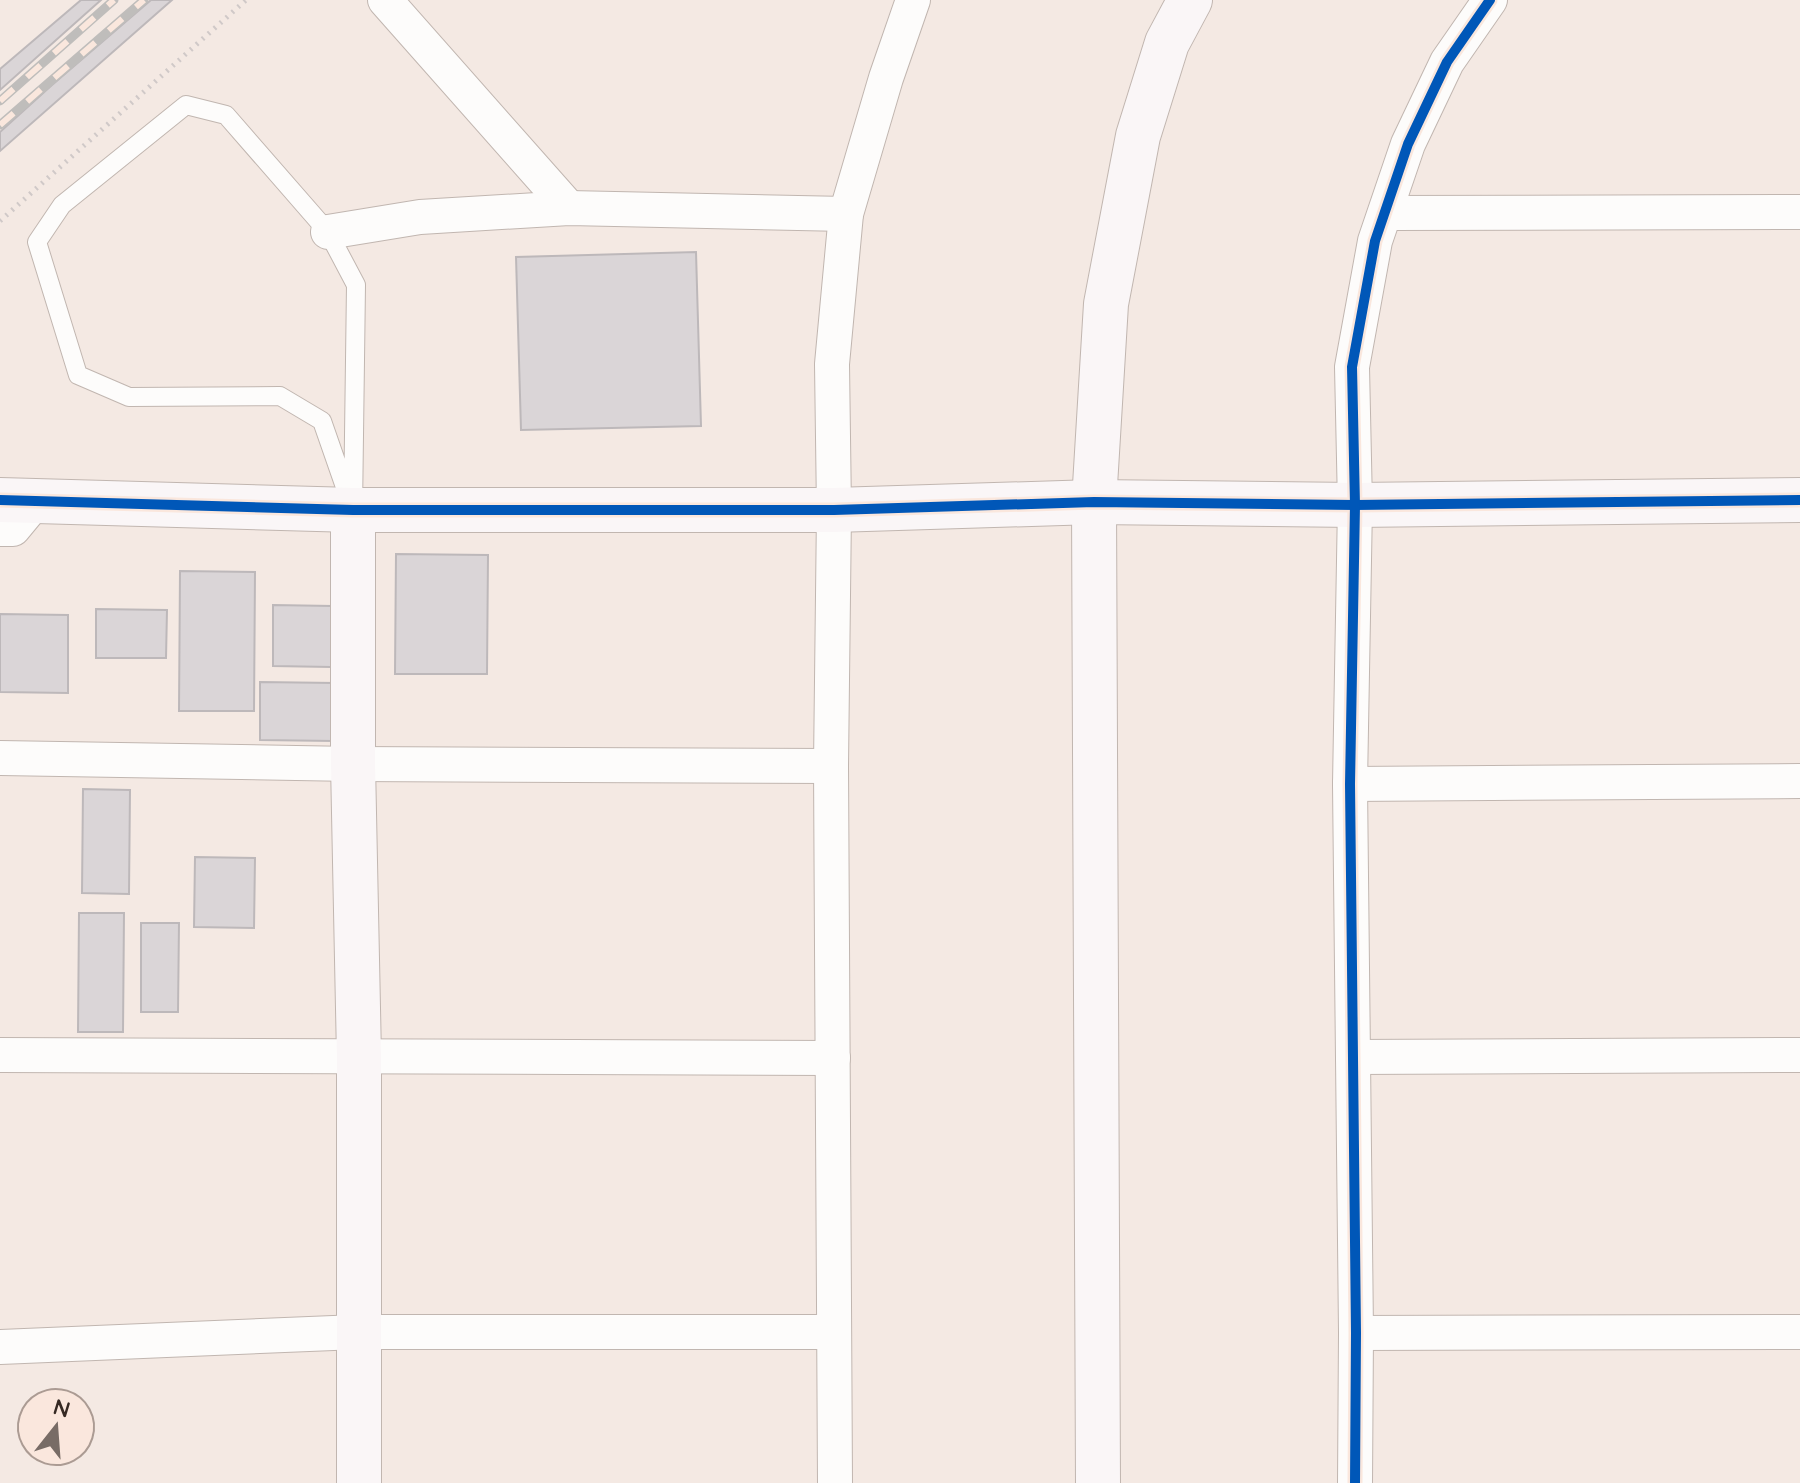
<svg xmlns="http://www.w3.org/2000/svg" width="1800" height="1483" viewBox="0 0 1800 1483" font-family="Quicksand,sans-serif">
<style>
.building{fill:#dad5d7;stroke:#bdb8ba;stroke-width:2}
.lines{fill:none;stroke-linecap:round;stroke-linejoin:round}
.lane-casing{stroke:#c1b6b0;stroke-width:20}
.street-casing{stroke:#c1b6b0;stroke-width:36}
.secondary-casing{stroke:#c1b6b0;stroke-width:46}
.path{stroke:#d0c9c8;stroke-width:5;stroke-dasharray:2 6;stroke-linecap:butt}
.lane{stroke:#fdfcfb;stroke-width:18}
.street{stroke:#fdfcfb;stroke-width:34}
.secondary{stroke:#faf6f7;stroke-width:44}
.rail-casing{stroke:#bfbdbb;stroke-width:9}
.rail{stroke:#fae7dd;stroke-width:6;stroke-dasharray:18;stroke-linecap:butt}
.cycleway-casing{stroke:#fae7dd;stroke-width:15}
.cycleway{stroke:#0057b8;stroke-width:10}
</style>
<rect width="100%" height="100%" fill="#f4e9e3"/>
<g class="building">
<path d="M81,0H101L0,90V69Z"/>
<path d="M151,0H172L0,151V132L52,85Z"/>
<path d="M696,252L701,426L521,430L516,257Z"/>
<path d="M396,554L488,555L487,674H395Z"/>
<path d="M180,571L255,572L254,711H179Z"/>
<path d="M273,605L332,606L331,667L273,666Z"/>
<path d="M96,609L167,610L166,658H96Z"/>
<path d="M0,614L68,615V693L0,692Z"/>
<path d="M260,682L335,683L334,741L260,740Z"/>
<path d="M83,789L130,790L129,894L82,893Z"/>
<path d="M195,857L255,858L254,928L194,927Z"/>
<path d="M79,913H124L123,1032H78Z"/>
<path d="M141,923H179L178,1012H141Z"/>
</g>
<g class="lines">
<defs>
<path id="lane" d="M186,105L226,115L328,232L356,285L353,510L322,421L280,396L129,397L78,375L37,242L62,205Z"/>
<g id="street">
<path d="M385,0L569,208"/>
<path d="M1386,213L1800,212"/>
<path d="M328,232L420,217L569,208L846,214"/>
<path d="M0,529H13L37,500"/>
<path d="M0,758L353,764L831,766"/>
<path d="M1350,784L1800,781"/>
<path d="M0,1055L833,1058"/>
<path d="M1353,1057L1800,1055"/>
<path d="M1356,1333L1800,1332"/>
<path d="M0,1347L358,1332H834"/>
<path d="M835,1483L831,766L834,510L832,364L846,214L886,78L913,0"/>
<path d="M1355,1483L1356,1333L1350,784L1355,505L1352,367L1375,241L1408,144L1447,62L1490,0"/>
</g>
<g id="secondary">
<path d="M0,500L353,510H834L1094,502L1355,505L1800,500"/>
<path d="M353,510V764L359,1057V1483"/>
<path d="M1098,1483L1094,502L1106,304L1138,136L1167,43L1190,0"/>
</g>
</defs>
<use href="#lane" class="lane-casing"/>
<use href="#street" class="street-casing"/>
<use href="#secondary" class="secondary-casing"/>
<path class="path" d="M0,221L246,0"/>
<use href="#lane" class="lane"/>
<use href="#street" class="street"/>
<use href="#secondary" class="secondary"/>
<defs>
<g id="rail">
<path d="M0,101L114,0"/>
<path d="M0,125L144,0"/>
</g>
</defs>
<use href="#rail" class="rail-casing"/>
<use href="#rail" class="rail"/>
<defs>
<g id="cycleway">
<path d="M0,500L353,510H834L1094,502L1355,505L1800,500"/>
<path d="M1355,1483L1356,1333L1350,784L1355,505L1352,367L1375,241L1408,144L1447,62L1490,0"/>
</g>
</defs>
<use href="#cycleway" class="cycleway-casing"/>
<use href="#cycleway" class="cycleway"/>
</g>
<g transform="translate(56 1427) rotate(17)"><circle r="38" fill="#fae7dd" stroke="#ab9b93" stroke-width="2"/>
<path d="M0-6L14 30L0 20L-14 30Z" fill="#786c66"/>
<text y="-12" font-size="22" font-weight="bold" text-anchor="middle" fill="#352923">N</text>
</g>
</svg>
